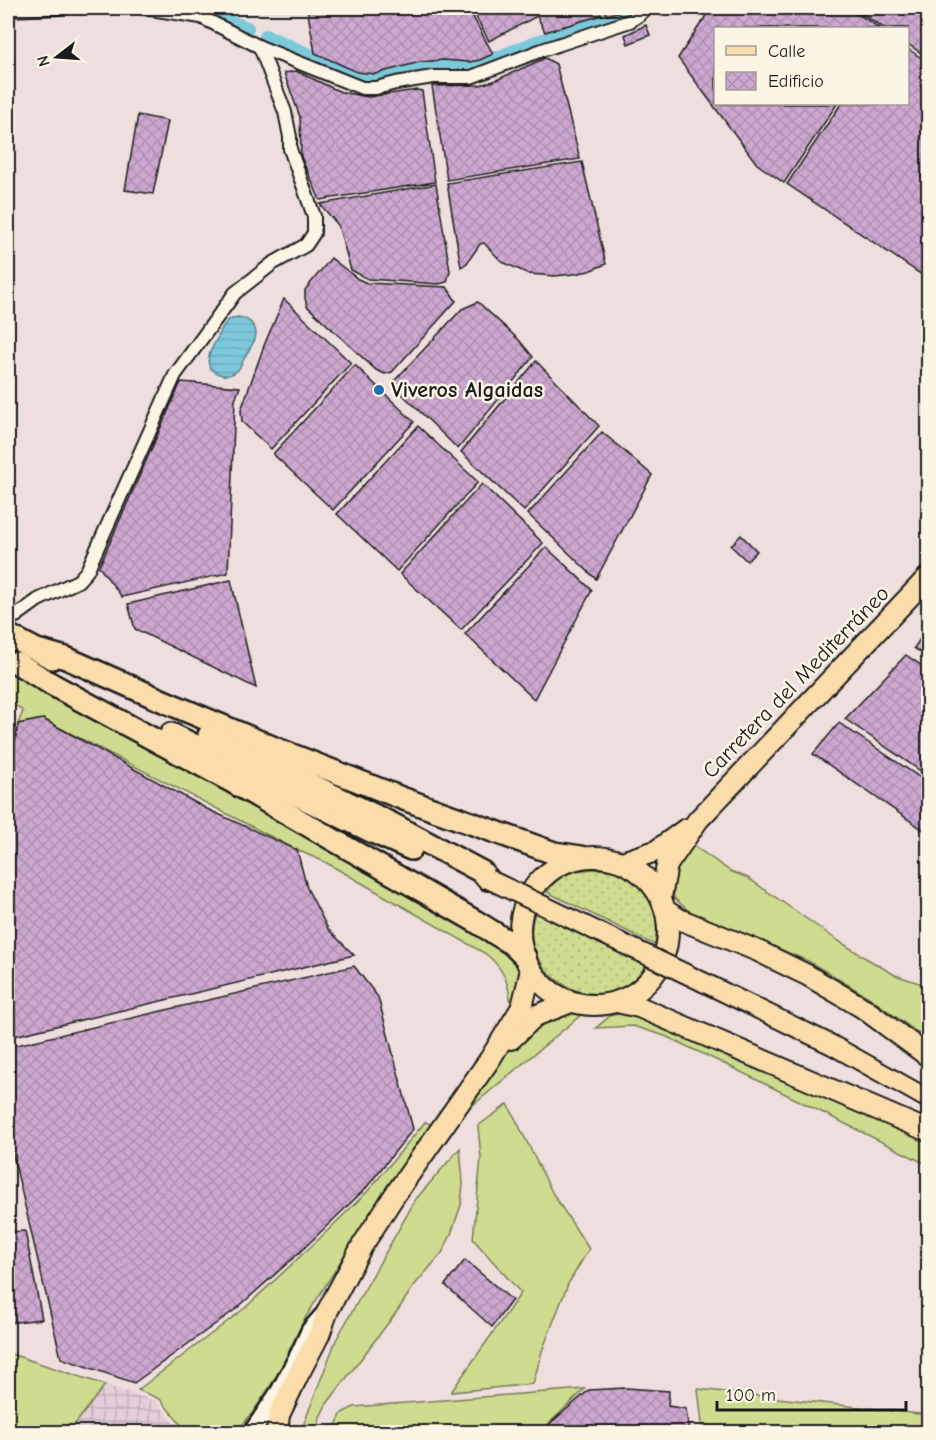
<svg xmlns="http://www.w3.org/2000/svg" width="936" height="1440" viewBox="0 0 936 1440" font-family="'Comic Neue',sans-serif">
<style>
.industrial{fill:url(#industrial-grid)}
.grass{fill:#cfdc8f;stroke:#767c56;stroke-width:1.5}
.garden{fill:url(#garden-dots);stroke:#767c56;stroke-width:1.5}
.water{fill:url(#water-rules);stroke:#56848f;stroke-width:1.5}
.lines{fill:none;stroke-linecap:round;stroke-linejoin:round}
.canal{stroke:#7dc9dc;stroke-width:14}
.building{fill:url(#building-cross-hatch);stroke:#1c1c1c;stroke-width:1.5}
.minor-casing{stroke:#1c1c1c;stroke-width:16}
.secondary-casing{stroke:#1c1c1c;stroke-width:21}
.primary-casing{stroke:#1c1c1c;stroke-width:22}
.trunk-casing{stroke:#1c1c1c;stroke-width:24}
.motorway-casing{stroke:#1c1c1c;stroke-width:26}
.minor{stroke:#fcf5e5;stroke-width:12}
.secondary{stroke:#fcf5e5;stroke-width:16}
.primary{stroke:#faddab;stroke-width:18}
.trunk{stroke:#faddab;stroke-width:20}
.motorway{stroke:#faddab;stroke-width:21}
.primary-bridge-casing{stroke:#1c1c1c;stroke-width:22;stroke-linecap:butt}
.primary-bridge{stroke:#faddab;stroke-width:18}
.poi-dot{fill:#1f6fb2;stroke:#fcf5e5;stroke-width:2}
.labels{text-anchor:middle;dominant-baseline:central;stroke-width:5;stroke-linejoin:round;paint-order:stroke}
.poi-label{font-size:22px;font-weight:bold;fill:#1c1c1c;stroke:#fcf5e5;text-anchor:start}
.street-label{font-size:22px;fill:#1c1c1c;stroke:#fcf5e5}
</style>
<defs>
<pattern id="industrial-grid" width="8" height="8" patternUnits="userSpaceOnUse" patternTransform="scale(1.5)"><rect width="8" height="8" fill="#e4ceda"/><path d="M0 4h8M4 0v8" fill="none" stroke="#c3b0ba"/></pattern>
<pattern id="garden-dots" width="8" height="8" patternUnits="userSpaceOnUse" patternTransform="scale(1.5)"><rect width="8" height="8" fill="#cfdc8f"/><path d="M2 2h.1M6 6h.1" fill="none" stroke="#b1bc7b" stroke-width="1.8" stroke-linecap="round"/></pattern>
<pattern id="water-rules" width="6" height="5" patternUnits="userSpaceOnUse" patternTransform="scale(1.5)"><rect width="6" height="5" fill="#7dc9dc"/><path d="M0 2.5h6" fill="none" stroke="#6bacbc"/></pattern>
<pattern id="building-cross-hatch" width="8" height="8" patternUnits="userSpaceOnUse" patternTransform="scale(1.5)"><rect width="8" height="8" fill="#cca7cf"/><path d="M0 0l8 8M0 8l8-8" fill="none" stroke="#af8fb1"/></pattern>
</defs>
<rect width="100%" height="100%" fill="#eedede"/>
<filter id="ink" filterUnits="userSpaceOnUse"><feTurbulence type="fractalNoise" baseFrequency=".0167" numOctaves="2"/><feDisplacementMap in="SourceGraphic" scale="12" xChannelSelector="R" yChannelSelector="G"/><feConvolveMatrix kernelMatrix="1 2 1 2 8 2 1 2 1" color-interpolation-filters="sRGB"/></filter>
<g filter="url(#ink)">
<path class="industrial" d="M8,1354L156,1401L181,1432H8Z"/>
<g class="grass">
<path d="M8,672L264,811L510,954C522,970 521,982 518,1001L511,1004C508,981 504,969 486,954L325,862L297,850L43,719L18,724L23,711L8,700Z"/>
<path d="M694,846L730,871L748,878L834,938L864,957L895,975L928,986V1040L870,998L808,961L689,911L674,898C672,870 673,866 694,846Z"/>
<path d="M625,1012L659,1024L758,1064L800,1087L855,1109L928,1143V1165L731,1067L665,1036L633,1026L596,1028L610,1016Z"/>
<path d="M569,1013L581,1015L472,1106C484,1083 507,1047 527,1031C537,1022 556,1016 569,1013Z"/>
<path d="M508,1104L553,1194L589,1249L568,1284L542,1351L533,1384L451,1392L521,1293L473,1239L481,1158L478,1126Z"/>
<path d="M425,1122L433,1125L393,1178L305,1318L277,1376L253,1412L236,1432H187L160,1399L138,1390L245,1308L320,1238L368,1191Z"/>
<path d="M460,1148L463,1183L461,1205L450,1237L442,1253L413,1287L398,1310L326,1405L320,1417L318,1432H302L303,1426L336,1340L416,1199Z"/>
<path d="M8,1353L105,1385L69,1432H8Z"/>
<path d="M585,1389L540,1432H379L345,1430L335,1427L342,1413L354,1407Z"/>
<path d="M698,1389L928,1415V1432H703Z"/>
</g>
<g class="garden">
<path d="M597,869C640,870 662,905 655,945L547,892C561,872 576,870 597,869Z"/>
<path d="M535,913L646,966C641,972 636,979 630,983C584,1016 515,967 535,913Z"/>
</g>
<path class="water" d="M238,317C248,318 259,327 255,339C253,344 249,350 246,355C243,360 241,367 237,371C232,375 225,376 219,374C199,367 212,347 219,335C221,330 224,323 229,320C231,318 235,318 238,317Z"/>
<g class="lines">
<g class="canal">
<path d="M183,8L209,14L247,28"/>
<path d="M266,36L366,80L379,78L427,64L473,68L534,43L627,13L635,8"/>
</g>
</g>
<g class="building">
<path d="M307,8H468L493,54L480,60L469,62L443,60L420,62L375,74L357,72L315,53Z"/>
<path d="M471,8H598L602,15L545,32L537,16L489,41Z"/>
<path d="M603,8H627L625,10L607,15Z"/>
<path d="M711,8H848L880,28H716V104H837L784,183L757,164L678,58Z"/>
<path d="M852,8H928V48L924,55L908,44V28H884Z"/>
<path d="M646,25L650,35L628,44L625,35Z"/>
<path d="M908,49L923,59L924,57L928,60V279L787,184L841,104H908Z"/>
<path d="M545,58L556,64L580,159L447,180L432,86L480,85L494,81Z"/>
<path d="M296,71L341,92L368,97L417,90L422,91L435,182L320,200L301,157L300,117L284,73Z"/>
<path d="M138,115L168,121L153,194L125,190Z"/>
<path d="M582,162L606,264L589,271L574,274L554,276L529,274L502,262L484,243L480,244L467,263L461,267L447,183Z"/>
<path d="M436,184L450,271L447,282L439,284L368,279L351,270L338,225L320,204Z"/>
<path d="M331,258L358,279L367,283L447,287L456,301L392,372L385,374L376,370L307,306L305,298V290Z"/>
<path d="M284,299L351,363L271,449L242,422L241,410L265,343Z"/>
<path d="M478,302L519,340L533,357L458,449L394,386L395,380L462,309Z"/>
<path d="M536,361L599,426L524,511L461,452Z"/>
<path d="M355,365L414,422L333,510L273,454Z"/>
<path d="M181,382L240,387L235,400L228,573L122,597L99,567Z"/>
<path d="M418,426L478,482L397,571L337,514Z"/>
<path d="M602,432L652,475L596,579L528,514Z"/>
<path d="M482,484L543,543L461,630L400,574Z"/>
<path d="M741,535L757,551L747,561L731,546Z"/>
<path d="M546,547L592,590L534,699L465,634Z"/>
<path d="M231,580L256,688L135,629L128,604Z"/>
<path d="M928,627V658L914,648Z"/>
<path d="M906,655L928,670V776L845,719Z"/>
<path d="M43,719L207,809L297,850L307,888L328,929L354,955L14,1036L8,1011V786L18,724Z"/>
<path d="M839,723L928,783V833L813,754Z"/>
<path d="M354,966L378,997L413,1129L366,1188L300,1252L236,1309L134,1383L61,1358L8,1134V1047Z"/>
<path d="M11,1024L14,1036L8,1037V1025Z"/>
<path d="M25,1231L42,1319L8,1323V1232Z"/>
<path d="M465,1260L512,1300L492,1327L445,1285Z"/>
<path d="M626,1388L669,1391L668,1406L686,1409L689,1432H540L589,1390Z"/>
</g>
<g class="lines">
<defs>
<g id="minor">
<path d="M145,8L201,17L260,47L362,88H376L396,83L433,77H471L542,50L630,21L639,15L646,8"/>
<path d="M8,10L58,8"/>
<path d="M16,616L38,600L78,581L87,571L175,375L235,293L272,264L306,245L314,233V216L290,149V137L285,112L260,47"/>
</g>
<path id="secondary" d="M252,1432L279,1392L298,1356L310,1330L325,1313"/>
<path id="primary" d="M703,982L832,1045L928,1099"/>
<g id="trunk">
<circle cx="594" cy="931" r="74"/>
<path d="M622,862L656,851L686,829"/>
<path d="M661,897L667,865L698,820L928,577"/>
<path d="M666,911L679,919L758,951L807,975L863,1008L928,1056"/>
<path d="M617,1002L639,1007L928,1131"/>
<path d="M511,1039L535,1016L571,1002"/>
<path d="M277,1432L279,1415L297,1377L319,1335L328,1310L362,1246L394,1196L490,1059L522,1007L531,970"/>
</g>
<g id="motorway">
<path d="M8,635L52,658"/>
<path d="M41,651L66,658L161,700L272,747L404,799L554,853L581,857"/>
<path d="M17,663L53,685L229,780L475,921L512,944L525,957"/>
<path d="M171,734L375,833L411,849"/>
<path d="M209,735L394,825L482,872L488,879"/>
</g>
</defs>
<use href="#minor" class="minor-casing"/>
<use href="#secondary" class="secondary-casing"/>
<use href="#primary" class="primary-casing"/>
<use href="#trunk" class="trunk-casing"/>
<use href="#motorway" class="motorway-casing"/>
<use href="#minor" class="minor"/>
<use href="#secondary" class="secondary"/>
<use href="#primary" class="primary"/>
<use href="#trunk" class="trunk"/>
<use href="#motorway" class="motorway"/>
<defs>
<path id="primary-bridge" d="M488,879L703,982"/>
</defs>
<use href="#primary-bridge" class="primary-bridge-casing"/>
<use href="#primary-bridge" class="primary-bridge"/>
</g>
</g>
<circle class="poi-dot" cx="379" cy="390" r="6"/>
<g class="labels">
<g class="poi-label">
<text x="391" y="390">Viveros Algaidas</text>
</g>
<g class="street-label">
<text transform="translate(796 682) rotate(-46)">Carretera del Mediterráneo</text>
</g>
</g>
<rect width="936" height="1440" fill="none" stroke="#fcf5e5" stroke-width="30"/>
<rect x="15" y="15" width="906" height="1410" fill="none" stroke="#1c1c1c" stroke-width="2" filter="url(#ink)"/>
<rect x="714" y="27" width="195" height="78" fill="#fcf5e5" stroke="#a29e95" stroke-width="1.5"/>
<rect x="726" y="46" width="30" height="9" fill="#faddab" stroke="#a29e95" stroke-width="1.5"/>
<text x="768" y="57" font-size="18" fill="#1c1c1c">Calle</text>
<rect x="726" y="72" width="30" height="18" fill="url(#building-cross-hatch)" stroke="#a29e95" stroke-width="1.5"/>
<text x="768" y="87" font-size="18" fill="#1c1c1c">Edificio</text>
<g transform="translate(57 57) rotate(253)" stroke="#fcf5e5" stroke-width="4.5" paint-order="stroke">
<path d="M0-4.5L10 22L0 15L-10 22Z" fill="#1c1c1c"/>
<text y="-9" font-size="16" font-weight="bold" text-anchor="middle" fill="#1c1c1c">N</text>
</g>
<path d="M717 1401v9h189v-9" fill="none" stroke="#1c1c1c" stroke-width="3"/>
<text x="726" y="1401" font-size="18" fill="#1c1c1c" stroke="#fcf5e5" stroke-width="4.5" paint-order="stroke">100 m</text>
</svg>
